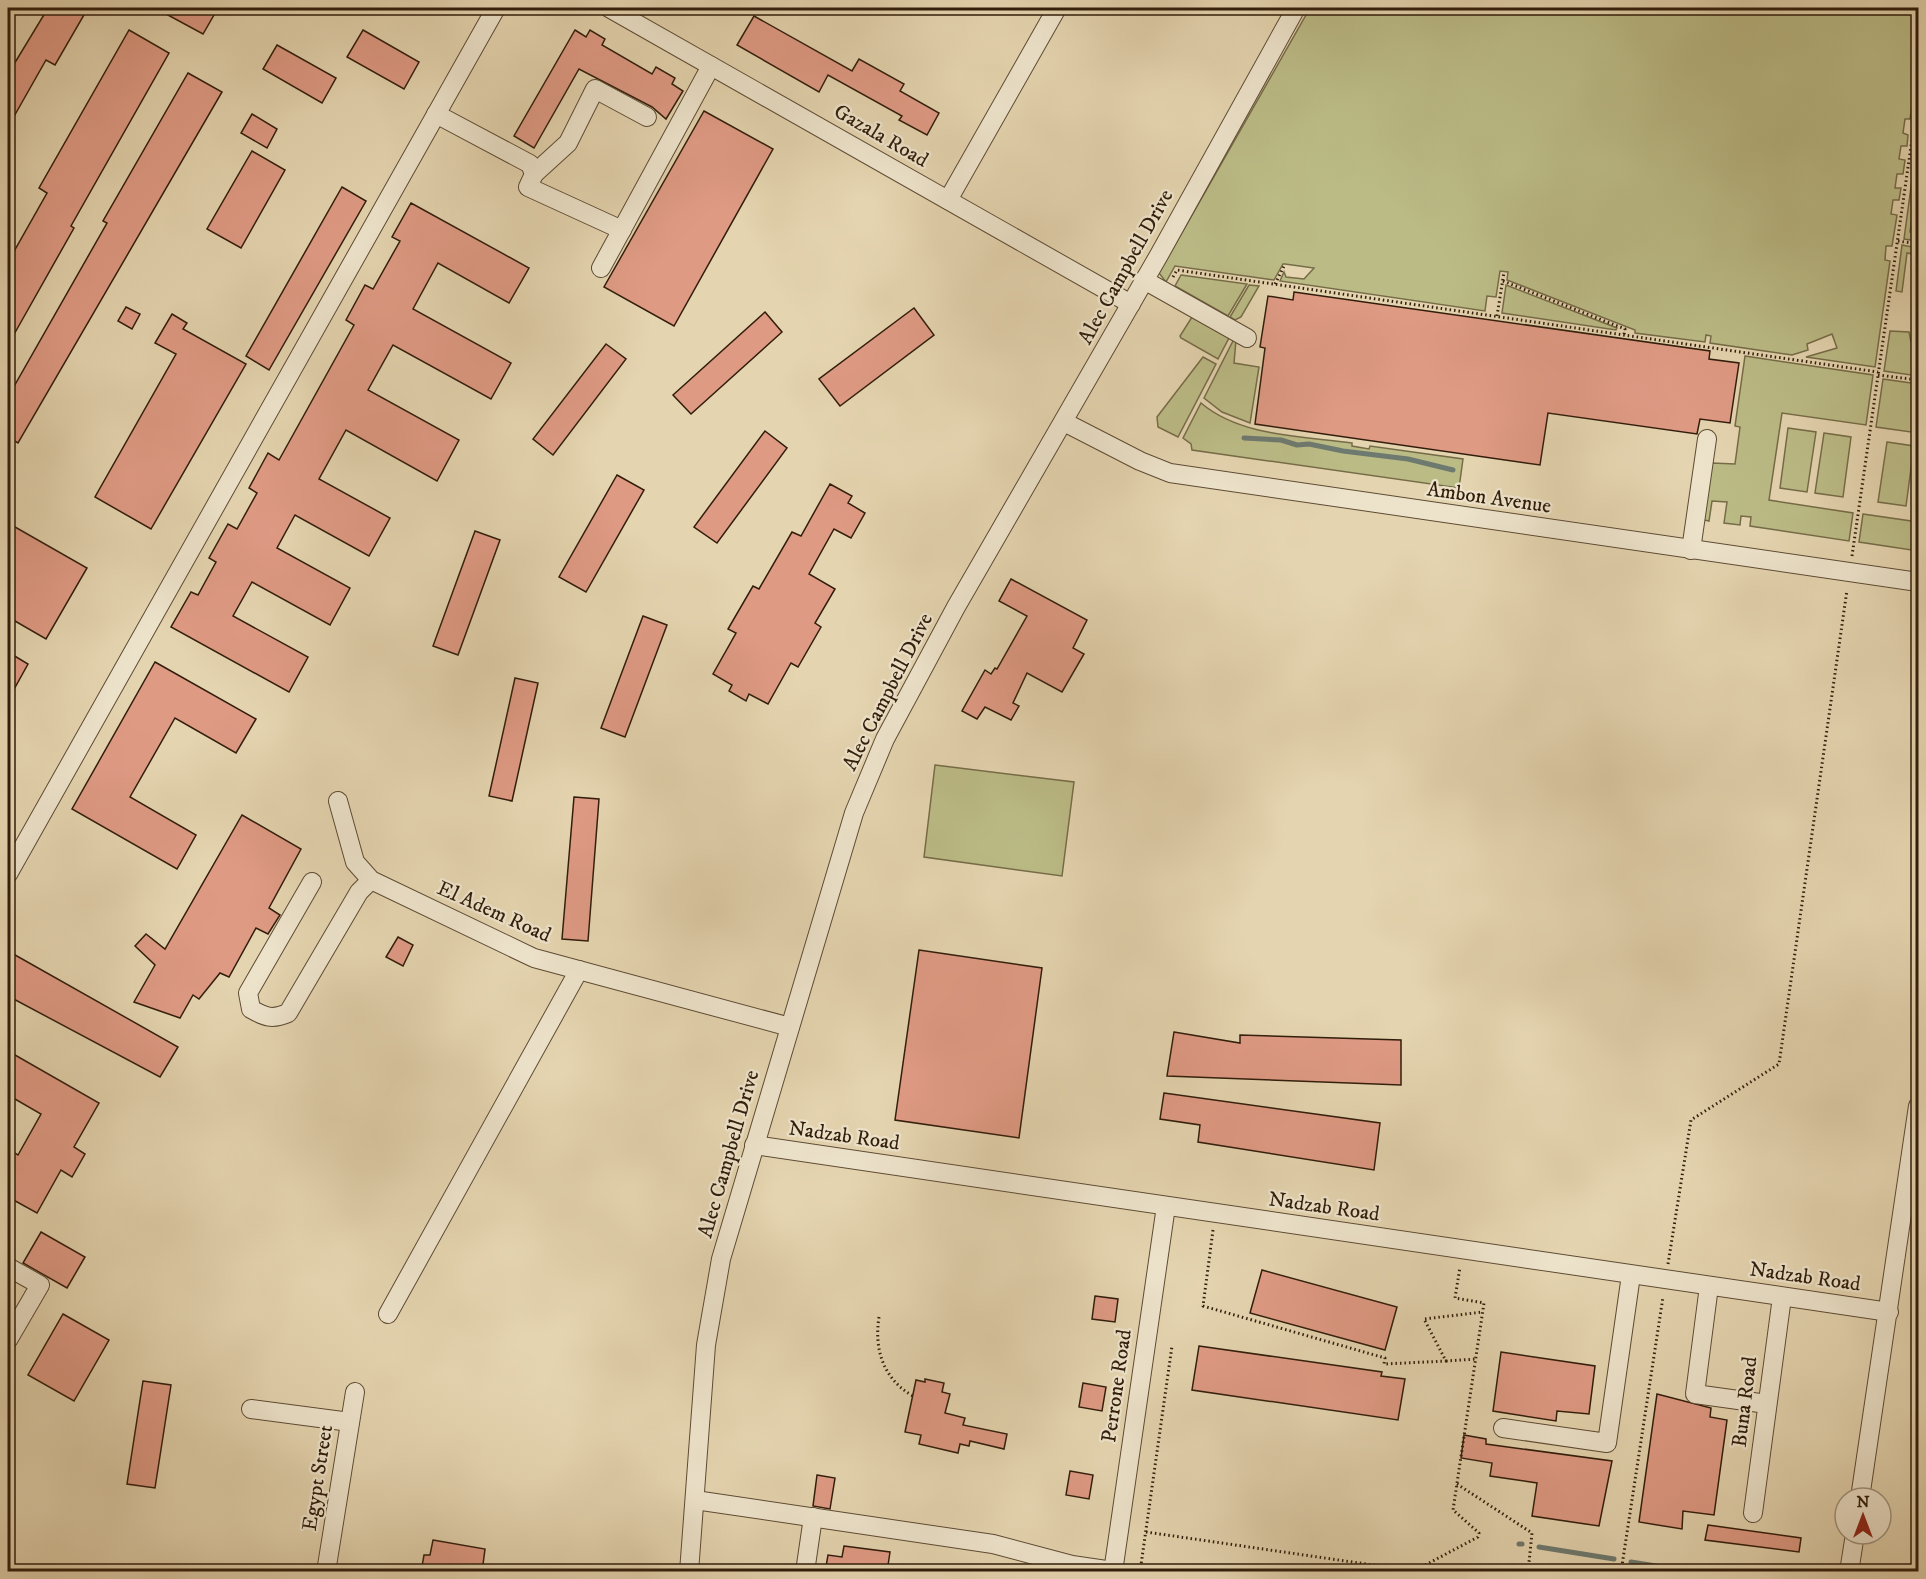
<svg xmlns="http://www.w3.org/2000/svg" width="1926" height="1579" viewBox="0 0 1926 1579" font-family="'IM FELL DW Pica',serif">
<style>
.green{fill:#bbbb86;stroke:#766c48;stroke-width:1.5}
.lines{fill:none;stroke-linecap:round;stroke-linejoin:round}
.stream{stroke:#6e796f;stroke-width:5}
.building{fill:#df9a84;stroke:#311d0b;stroke-width:1.5}
.minor-casing{stroke:#5e4b34;stroke-width:20}
.path{stroke:#311d0b;stroke-width:3;stroke-dasharray:1.5 3;stroke-linecap:butt}
.minor{stroke:#ede3cb;stroke-width:18}
.labels{text-anchor:middle;dominant-baseline:central;stroke-width:4.5;stroke-linejoin:round;paint-order:stroke}
.street-label{font-size:21px;fill:#311d0b;stroke:#ede3cb}
</style>
<rect width="100%" height="100%" fill="#e4d4af"/>
<filter id="stains"><feTurbulence type="fractalNoise" baseFrequency=".00333" numOctaves="4"/><feColorMatrix values="0 0 0 0 .2 0 0 0 0 .09 0 0 0 0 .02 0 0 0 .5 -.17"/></filter>
<radialGradient id="worn" r=".72"><stop offset=".6" stop-color="#630" stop-opacity="0"/><stop offset="1" stop-color="#630" stop-opacity=".3"/></radialGradient>
<g class="green">
<path d="M1310,8H1918V64L1910,119H1905L1903,133L1908,135L1907,146H1901L1899,159L1905,160L1903,174H1897L1895,188H1901L1899,200H1893L1891,214L1897,215L1892,246H1886L1885,260L1890,261L1875,367L1806,357L1837,348L1832,334L1807,344L1808,350L1792,355L1710,343L1711,336L1706,335L1705,342L1635,333V330L1507,280L1508,272L1500,271L1496,297L1487,296L1485,311L1280,281L1284,272L1286,277L1304,279L1314,268L1285,264H1283L1274,280L1175,266L1166,282L1159,273Z"/>
<path d="M1918,135V174L1910,232L1918,234V241L1904,239Z"/>
<path d="M1902,245L1918,248V255L1907,253L1902,292L1896,291Z"/>
<path d="M1181,275L1247,284L1228,316L1175,286Z"/>
<path d="M1249,285L1259,286L1241,317L1235,320L1230,317Z"/>
<path d="M1506,285L1617,328L1616,330L1502,313Z"/>
<path d="M1192,317L1230,336L1218,359L1181,338L1180,336Z"/>
<path d="M1890,331L1909,332L1911,342L1918,349V376L1884,371Z"/>
<path d="M1234,339L1236,340L1234,363L1259,367L1250,423L1222,412L1204,398Z"/>
<path d="M1745,356L1873,375L1866,425L1782,413L1769,500L1853,513L1849,541L1750,526L1751,517L1741,516L1740,525L1724,523L1727,502L1712,501L1709,521L1704,520L1712,463L1735,464L1740,427L1735,426Z"/>
<path d="M1203,357L1216,364L1178,437L1158,427L1157,417Z"/>
<path d="M1883,379L1918,384V433L1876,427Z"/>
<path d="M1201,403C1241,437 1303,436 1352,443V446L1369,449L1370,446L1463,459L1459,488L1192,450L1191,444L1183,438Z"/>
<path d="M1788,428L1816,432L1807,492L1780,488Z"/>
<path d="M1824,433L1851,437L1843,497L1815,493Z"/>
<path d="M1887,442L1914,446L1906,506L1878,502Z"/>
<path d="M1863,514L1918,522V551L1859,542Z"/>
<path d="M935,765L1074,782L1062,876L924,857Z"/>
</g>
<g class="lines">
<g class="stream">
<path d="M1244,438L1281,440L1297,445L1309,444L1343,451L1408,459L1453,470"/>
<path d="M1519,1544H1522"/>
<path d="M1539,1547L1614,1559"/>
<path d="M1631,1562L1694,1572"/>
</g>
</g>
<g class="building">
<path d="M48,8H88L55,65L46,60L8,127V74Z"/>
<path d="M155,8H218L203,34Z"/>
<path d="M754,16L852,71L859,59L904,84L900,91L939,113L927,135L899,120L902,116L828,75L819,92L737,45Z"/>
<path d="M129,30L169,53L71,226L74,228L8,345V262L47,193L39,188Z"/>
<path d="M363,30L419,62L404,89L347,57Z"/>
<path d="M575,30L586,37L590,30L605,39L602,45L652,74L656,67L675,78L672,84L683,91L666,119L652,107L579,69L534,148L514,136Z"/>
<path d="M277,45L336,78L322,103L263,69Z"/>
<path d="M188,73L222,92L18,443L8,437V397L107,223L103,221Z"/>
<path d="M704,111L773,149L674,326L604,287Z"/>
<path d="M252,114L277,129L267,148L241,133Z"/>
<path d="M252,151L285,170L241,248L207,229Z"/>
<path d="M342,187L366,201L269,370L246,356Z"/>
<path d="M411,203L529,268L509,303L438,263L413,309L511,363L491,399L393,345L368,390L459,440L437,481L346,430L319,479L390,518L369,556L295,515L277,548L350,588L330,625L252,582L233,616L308,657L289,692L171,627L191,592L198,595L216,562L209,558L228,524L237,529L257,493L249,488L268,453L279,460L354,325L346,320L365,285L373,289L400,241L392,237Z"/>
<path d="M1294,292L1710,351L1709,359L1739,363L1730,423L1700,419L1697,434L1548,413L1540,465L1255,424L1265,348L1260,347L1268,296L1293,300Z"/>
<path d="M126,307L140,314L132,329L118,321Z"/>
<path d="M914,308L934,335L840,406L819,379Z"/>
<path d="M765,312L782,332L691,414L673,395Z"/>
<path d="M172,314L187,323L183,329L246,364L151,529L95,497L176,354L155,343Z"/>
<path d="M606,344L626,359L553,455L533,439Z"/>
<path d="M765,431L787,448L717,543L694,527Z"/>
<path d="M617,475L644,490L586,592L559,577Z"/>
<path d="M830,484L852,496L848,503L865,513L851,538L834,529L809,574L835,589L815,623L821,627L798,667L791,663L768,704L749,694L746,701L729,691L732,685L713,674L736,633L728,629L753,586L759,589L792,532L801,536Z"/>
<path d="M8,523L87,568L46,639L8,617Z"/>
<path d="M475,531L500,540L458,655L433,646Z"/>
<path d="M1011,579L1087,620L1073,648L1084,654L1062,692L1027,673L1013,703L1019,706L1011,720L985,707L977,719L962,711L985,670L991,674L995,668L997,669L1027,616L999,601Z"/>
<path d="M643,616L667,625L625,737L601,728Z"/>
<path d="M8,652L28,664L8,700Z"/>
<path d="M155,662L256,719L236,753L175,718L130,797L196,835L177,869L72,809Z"/>
<path d="M515,678L538,683L512,801L489,796Z"/>
<path d="M574,797L599,799L588,941L562,939Z"/>
<path d="M242,815L301,849L269,908L280,915L268,934L256,928L229,977L220,973L199,999L193,995L180,1018L134,1002L155,965L135,946L146,934L165,949Z"/>
<path d="M398,937L413,945L403,966L386,957Z"/>
<path d="M919,950L1042,968L1019,1138L895,1120Z"/>
<path d="M8,951L178,1047L160,1077L8,996Z"/>
<path d="M1174,1032L1240,1043V1035L1401,1040V1085L1167,1076Z"/>
<path d="M8,1051L99,1103L74,1147L85,1154L72,1177L61,1170L37,1213L8,1197V1149L18,1155L41,1114L8,1095Z"/>
<path d="M1164,1093L1380,1123L1374,1170L1198,1142L1200,1125L1160,1119Z"/>
<path d="M41,1232L85,1257L67,1288L23,1263Z"/>
<path d="M1262,1270L1397,1307L1385,1350L1250,1313Z"/>
<path d="M1095,1296L1118,1299L1115,1322L1092,1319Z"/>
<path d="M63,1314L109,1340L74,1401L28,1375Z"/>
<path d="M1199,1346L1382,1372L1381,1376L1405,1379L1398,1420L1192,1390Z"/>
<path d="M1501,1352L1595,1366L1589,1414L1557,1411L1556,1421L1493,1411Z"/>
<path d="M925,1379L944,1383L942,1392L950,1394L945,1413L965,1418L963,1425L1007,1434L1004,1449L970,1441L969,1446L960,1444L958,1453L919,1444L921,1435L905,1432L916,1380L925,1382Z"/>
<path d="M143,1381L171,1385L155,1488L127,1484Z"/>
<path d="M1083,1383L1106,1387L1102,1411L1079,1407Z"/>
<path d="M1657,1394L1711,1408L1710,1417L1727,1420L1714,1515L1683,1511L1682,1529L1639,1522Z"/>
<path d="M1464,1435L1486,1439V1444L1612,1461L1599,1526L1532,1516L1537,1483L1490,1476L1492,1463L1461,1458Z"/>
<path d="M1070,1471L1093,1475L1089,1499L1066,1495Z"/>
<path d="M817,1475L835,1478L830,1509L813,1506Z"/>
<path d="M1708,1525L1801,1538L1799,1552L1705,1540Z"/>
<path d="M433,1540L485,1549L482,1572H421L424,1555H430Z"/>
<path d="M844,1546L890,1552L887,1572H825L828,1555L842,1557Z"/>
</g>
<g class="lines">
<defs>
<g id="minor">
<path d="M609,8L1131,304"/>
<path d="M436,114L530,164L534,174L528,187L622,230"/>
<path d="M534,174L568,143L595,89L647,117"/>
<path d="M948,200L1057,8"/>
<path d="M601,268L711,66"/>
<path d="M1144,280L1247,338"/>
<path d="M1064,422L1140,461L1170,473L1918,582"/>
<path d="M1691,550L1707,439"/>
<path d="M338,801L355,862L371,880L534,958L790,1027"/>
<path d="M8,874L496,8"/>
<path d="M312,882L248,993L251,1009C265,1017 272,1020 288,1013L359,892L371,880"/>
<path d="M754,1145L1889,1312"/>
<path d="M8,1267L40,1285L8,1340"/>
<path d="M1709,1286L1695,1394L1767,1404"/>
<path d="M388,1314L579,970"/>
<path d="M251,1409L350,1422"/>
<path d="M1503,1428L1607,1443L1631,1275"/>
<path d="M1860,1498L1918,1106"/>
<path d="M695,1500L993,1544L1072,1565L1113,1571"/>
<path d="M1753,1513L1782,1297"/>
<path d="M326,1572L355,1392"/>
<path d="M689,1572L706,1345L721,1259L854,813L885,739L956,607L1159,255L1296,8"/>
<path d="M805,1572L813,1517"/>
<path d="M1113,1572L1166,1206"/>
<path d="M1849,1572L1855,1534"/>
</g>
</defs>
<use href="#minor" class="minor-casing"/>
<g class="path">
<path d="M1898,241L1918,244"/>
<path d="M1173,277L1177,270L1878,372"/>
<path d="M1503,281L1625,329L1624,335"/>
<path d="M1275,284L1285,264"/>
<path d="M1497,316L1504,272"/>
<path d="M1878,375L1918,380"/>
<path d="M1852,556L1918,98"/>
<path d="M1213,1230L1203,1306L1385,1358L1384,1364L1446,1361L1424,1319L1483,1312"/>
<path d="M1668,1264L1691,1120L1779,1064L1847,590"/>
<path d="M879,1317C874,1349 883,1379 913,1396"/>
<path d="M1446,1361L1476,1359"/>
<path d="M1457,1484L1532,1533L1528,1572"/>
<path d="M1146,1532L1414,1571L1478,1537L1479,1533L1453,1510L1484,1303L1455,1298L1460,1267"/>
<path d="M1140,1572L1172,1346"/>
<path d="M1621,1572L1663,1297"/>
</g>
<use href="#minor" class="minor"/>
</g>
<g class="labels">
<g class="street-label">
<text transform="translate(881 136) rotate(30)">Gazala Road</text>
<text transform="translate(1126 267) rotate(-61)">Alec Campbell Drive</text>
<text transform="translate(1489 498) rotate(8)">Ambon Avenue</text>
<text transform="translate(888 692) rotate(-63)">Alec Campbell Drive</text>
<text transform="translate(494 912) rotate(24)">El Adem Road</text>
<text transform="translate(844 1136) rotate(8)">Nadzab Road</text>
<text transform="translate(729 1154) rotate(-74)">Alec Campbell Drive</text>
<text transform="translate(1324 1207) rotate(8)">Nadzab Road</text>
<text transform="translate(1805 1277) rotate(8)">Nadzab Road</text>
<text transform="translate(1117 1386) rotate(-82)">Perrone Road</text>
<text transform="translate(1745 1402) rotate(-83)">Buna Road</text>
<text transform="translate(318 1478) rotate(-81)">Egypt Street</text>
</g>
</g>
<rect width="1926" height="1579" fill="none" stroke="#e4d4af" stroke-width="30"/>
<rect x="9" y="9" width="1908" height="1561" fill="none" stroke="#311d0b" stroke-width="3"/>
<rect x="15" y="15" width="1896" height="1549" fill="none" stroke="#311d0b" stroke-width="1.5"/>
<g transform="translate(1863 1516)"><circle r="28" fill="#ede3cb" stroke="#a2947e" stroke-width="1.5"/>
<path d="M0-4.5L10 22L0 15L-10 22Z" fill="#8f2418"/>
<text y="-9" font-size="16" font-weight="bold" text-anchor="middle" fill="#311d0b">N</text>
</g>
<rect width="100%" height="100%" filter="url(#stains)"/>
<rect width="100%" height="100%" fill="url(#worn)"/>
</svg>
